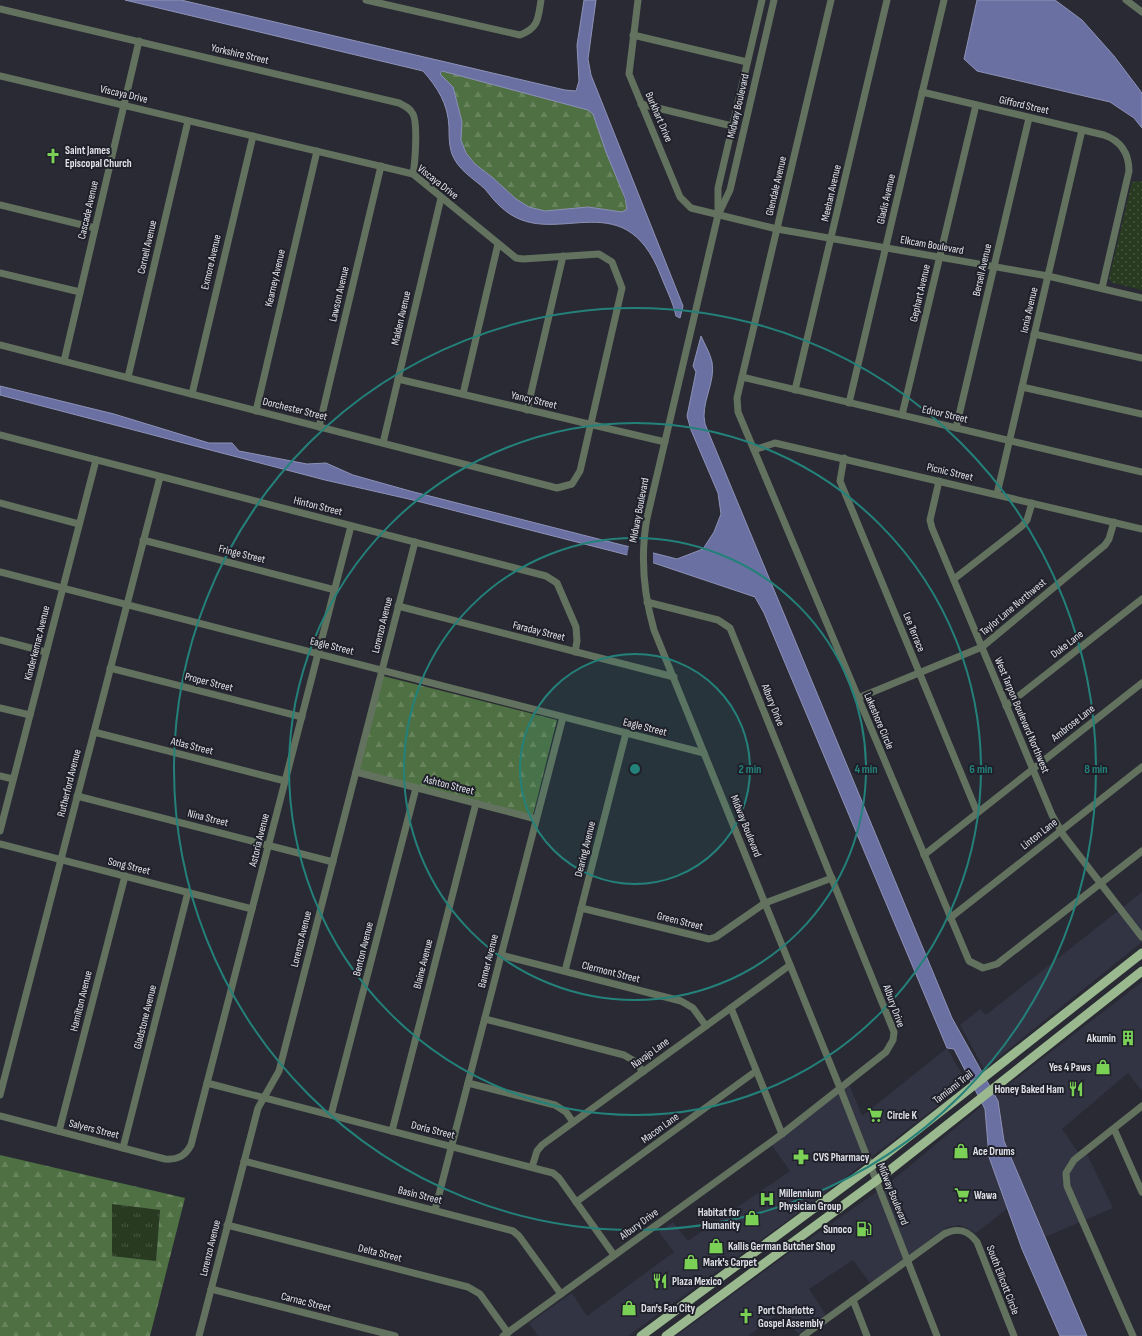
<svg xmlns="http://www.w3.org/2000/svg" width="1142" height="1336" viewBox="0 0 1142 1336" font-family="'Sofia Sans Condensed',sans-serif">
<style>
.built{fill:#323443}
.grass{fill:url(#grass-tufts)}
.forest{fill:url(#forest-firs);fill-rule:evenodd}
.park{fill:url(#park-dots)}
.water{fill:#6a70a2;stroke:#8e92b7;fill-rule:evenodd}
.pier{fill:#292a34}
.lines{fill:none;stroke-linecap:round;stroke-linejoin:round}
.minor{stroke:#63725e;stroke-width:7}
.major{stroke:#9ab98f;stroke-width:9}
.ring{fill:none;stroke:#24817a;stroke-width:2}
.labels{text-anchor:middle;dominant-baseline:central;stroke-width:4;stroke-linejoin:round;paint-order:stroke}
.street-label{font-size:11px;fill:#e1e2e9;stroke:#1f202a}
.poi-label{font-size:11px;font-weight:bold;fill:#e1e2e9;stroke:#1f202a;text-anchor:start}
.centre{fill:#24817a;stroke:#1f202a;stroke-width:2}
.ring-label{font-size:12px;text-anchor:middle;font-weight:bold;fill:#24817a;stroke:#1f202a;stroke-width:4;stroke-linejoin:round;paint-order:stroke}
</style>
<defs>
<pattern id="grass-tufts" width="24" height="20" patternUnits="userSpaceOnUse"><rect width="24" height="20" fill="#283b21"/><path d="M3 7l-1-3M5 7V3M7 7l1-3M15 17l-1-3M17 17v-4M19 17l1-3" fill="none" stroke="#475741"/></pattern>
<pattern id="forest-firs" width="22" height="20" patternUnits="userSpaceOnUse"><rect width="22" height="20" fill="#4e7042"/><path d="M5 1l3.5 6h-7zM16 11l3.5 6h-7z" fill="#67845d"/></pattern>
<pattern id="park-dots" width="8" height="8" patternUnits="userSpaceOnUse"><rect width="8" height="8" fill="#283b21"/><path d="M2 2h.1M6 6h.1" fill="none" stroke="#475741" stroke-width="1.8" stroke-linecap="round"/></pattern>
</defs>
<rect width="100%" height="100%" fill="#292a34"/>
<g class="built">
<path d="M1142,892V942L984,1069L960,1025L980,1009L986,1015Z"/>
<path d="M1142,982V1091L1128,1073L1062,1129L1078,1152L1087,1154L1113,1208L1045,1237L1004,1140L998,1101L995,1095Z"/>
<path d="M947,1048L967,1083L824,1194L628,1336H538L529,1323L572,1293L587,1316L674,1252L659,1232L673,1222L688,1241L790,1171L768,1140L847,1079L862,1116Z"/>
<path d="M983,1105L985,1109L989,1157L1007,1209L976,1233L960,1225L948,1227L870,1283L853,1260L809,1289L826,1315L798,1334L782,1311L748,1336H676L792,1251L888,1184Z"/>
</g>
<path class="grass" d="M112,1204L160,1210L156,1261L112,1256Z"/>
<g class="forest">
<path d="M443,71L588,110L593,113C602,145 621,178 627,209L622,212L588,207L545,211L529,207L516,199L492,177L475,164L466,153L461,140L462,122L459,110L453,87L440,74Z"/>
<path d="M383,676L557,720L533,815L359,770Z"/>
<path d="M0,1155L185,1198L150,1336H0ZM112,1204L160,1210L156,1261L112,1256Z"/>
</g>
<path class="park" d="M1142,181V290L1113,283L1109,279L1132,182Z"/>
<g class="water">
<path d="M125,0H181L565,90L576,91L579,81L577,45L584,0H596L588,59L591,75L683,306L680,318L676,316C673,302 666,289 661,276C623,177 552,255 501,207C495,202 490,195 485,189C473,178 458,170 452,154C449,145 449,136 449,127C448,104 438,88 423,71ZM442,71L588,110L593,114L606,152L625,198L627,209L622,212L588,207L545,211L529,207L516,199L492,177L475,164L466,153L461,140L462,122L459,110L453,87L440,74Z"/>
<path d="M977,0H1055L1082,20L1114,56L1142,93V128L1134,118L1110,102L977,71L964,59Z"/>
<path d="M701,336C705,345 710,353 712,362C716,383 700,403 705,424L952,1018L998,1101L1004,1141L1087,1336H1060L1022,1249L989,1157L985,1109L954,1049L947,1048L764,613L755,597L639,558L413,500L325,480L0,395V386L114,414L209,443H232L239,451L307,464L326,463L353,475L410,491L677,559L703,549L714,532L721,514L718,493L691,430L687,416L696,372L693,366Z"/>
</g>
<path class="pier" d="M629,545L653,551V564L627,557Z"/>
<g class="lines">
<g class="minor">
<path d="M366,0L520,35C539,28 538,18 541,0"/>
<path d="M638,0L629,74L680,197L691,208L777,229L1048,276L1142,298"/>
<path d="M774,0L730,190L718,215L647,518C640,557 643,592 654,630L840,1088L937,1336"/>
<path d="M831,0L737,398L738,412L969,961L983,968L997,964L1142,851"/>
<path d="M1126,0L1142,12"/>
<path d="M0,9L399,103C405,106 410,108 413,114C418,124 415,163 413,174"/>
<path d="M633,35L747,62"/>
<path d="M0,76L413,174L516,258L523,259L599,254L612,262L622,288L580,471L572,484L557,488L0,345"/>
<path d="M922,92L1104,135C1121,141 1129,153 1129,171L1102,288"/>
<path d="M641,104L732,126"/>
<path d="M0,205L95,228"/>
<path d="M718,215V188L762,0"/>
<path d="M0,273L80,292"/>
<path d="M1034,334L1142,358"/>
<path d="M64,361L139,41"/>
<path d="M128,377L188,121"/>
<path d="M742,377L1142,472"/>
<path d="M398,379L665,442"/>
<path d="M1022,387L1142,414"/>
<path d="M795,390L887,0"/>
<path d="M192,394L253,136"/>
<path d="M463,394L498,244"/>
<path d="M849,403L944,0"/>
<path d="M527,410L563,256"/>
<path d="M256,411L317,151"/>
<path d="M902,415L976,105"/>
<path d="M319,427L381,166"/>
<path d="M956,428L1029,118"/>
<path d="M0,435L546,576L557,583L576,627L577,641L575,652"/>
<path d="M383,443L441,198"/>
<path d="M754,450L775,443L1142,529"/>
<path d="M844,458L840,481L977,812"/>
<path d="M939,481L930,520L932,528L1052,815L1064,836L1142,937"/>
<path d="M997,494L1082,130"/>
<path d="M0,503L79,524"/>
<path d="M143,540L335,590"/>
<path d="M0,572L704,753"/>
<path d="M954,579L1022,526L1027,520L1032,503"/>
<path d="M398,606L674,677"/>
<path d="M0,640L46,652"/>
<path d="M110,668L302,717"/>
<path d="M858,698L982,647L1105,545L1109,539L1114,522"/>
<path d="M1006,706L1142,599"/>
<path d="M0,708L30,715"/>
<path d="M94,732L285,781"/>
<path d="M356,772L536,819"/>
<path d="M0,776L13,779"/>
<path d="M77,796L333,862"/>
<path d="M0,831L96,460"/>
<path d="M0,844L252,909"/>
<path d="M924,855L1142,683"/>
<path d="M581,908L709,939L716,937L765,903L832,878"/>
<path d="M950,918L1142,767"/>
<path d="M501,955L681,1001L693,1008L706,1026"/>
<path d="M565,971L626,733"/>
<path d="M731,1008L782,1134"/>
<path d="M485,1019L624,1055L636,1062L643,1072"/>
<path d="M207,1083L553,1173L559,1178L614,1255"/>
<path d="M468,1083L555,1105L566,1112L573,1122"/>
<path d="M0,1095L160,477"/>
<path d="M331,1115L416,788"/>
<path d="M0,1116L165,1159C178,1160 185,1156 191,1145L351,526"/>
<path d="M1114,1129L1142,1192"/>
<path d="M59,1131L125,876"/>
<path d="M392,1131L476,803"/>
<path d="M123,1148L188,892"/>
<path d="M244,1161L513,1231L519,1236L561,1294"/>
<path d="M532,1167L537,1151L542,1145L790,965"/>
<path d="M576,1202L756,1071"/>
<path d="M435,1210L563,717"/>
<path d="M227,1225L468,1287L480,1294L508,1333"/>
<path d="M211,1289L395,1336"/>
<path d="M853,1300L867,1336"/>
<path d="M199,1336L258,1108L279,1071L415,542"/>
<path d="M503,1336L782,1134L886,1052L893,1040L894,1032L730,628L718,620L647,602"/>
<path d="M803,1336L944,1234C958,1227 968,1230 977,1242L1014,1336"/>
<path d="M1133,1336L1067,1186L1066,1173L1074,1160L1142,1106"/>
</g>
<g class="major">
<path d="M641,1336L870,1167L1142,953"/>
<path d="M666,1336L876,1181L1142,971"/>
</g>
</g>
<circle cx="635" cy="769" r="115" fill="#24817a" fill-opacity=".12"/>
<g class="ring">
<circle cx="635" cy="769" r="115"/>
<circle cx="635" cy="769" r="231"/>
<circle cx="635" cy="769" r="346"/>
<circle cx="635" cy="769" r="461"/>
</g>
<defs>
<symbol id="church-bare" viewBox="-9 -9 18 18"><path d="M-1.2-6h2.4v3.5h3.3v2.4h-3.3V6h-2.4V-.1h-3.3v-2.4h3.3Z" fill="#7ad156" stroke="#1f202a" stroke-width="2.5" paint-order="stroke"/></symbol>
<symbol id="building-bare" viewBox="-9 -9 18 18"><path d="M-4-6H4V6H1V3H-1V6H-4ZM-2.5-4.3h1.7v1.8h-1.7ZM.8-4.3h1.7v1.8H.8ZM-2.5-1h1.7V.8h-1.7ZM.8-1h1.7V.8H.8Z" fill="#7ad156" stroke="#1f202a" stroke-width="2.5" paint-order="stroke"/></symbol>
<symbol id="shop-bare" viewBox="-9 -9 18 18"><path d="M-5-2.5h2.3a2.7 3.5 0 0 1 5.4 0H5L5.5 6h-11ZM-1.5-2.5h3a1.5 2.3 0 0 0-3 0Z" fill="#7ad156" stroke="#1f202a" stroke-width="2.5" paint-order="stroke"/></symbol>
<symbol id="restaurant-bare" viewBox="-9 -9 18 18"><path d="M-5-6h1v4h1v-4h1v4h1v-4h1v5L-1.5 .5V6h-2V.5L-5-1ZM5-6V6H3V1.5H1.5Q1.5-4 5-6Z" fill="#7ad156" stroke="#1f202a" stroke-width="2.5" paint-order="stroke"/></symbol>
<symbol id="supermarket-bare" viewBox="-9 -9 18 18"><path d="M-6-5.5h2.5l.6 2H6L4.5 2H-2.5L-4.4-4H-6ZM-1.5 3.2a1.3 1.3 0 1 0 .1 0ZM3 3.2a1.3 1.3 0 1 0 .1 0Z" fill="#7ad156" stroke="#1f202a" stroke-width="2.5" paint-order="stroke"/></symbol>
<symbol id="pharmacy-bare" viewBox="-9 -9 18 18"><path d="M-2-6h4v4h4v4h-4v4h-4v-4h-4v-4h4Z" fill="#7ad156" stroke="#1f202a" stroke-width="2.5" paint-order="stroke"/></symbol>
<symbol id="hospital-bare" viewBox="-9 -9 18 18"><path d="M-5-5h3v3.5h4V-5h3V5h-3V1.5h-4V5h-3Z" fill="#7ad156" stroke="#1f202a" stroke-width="2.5" paint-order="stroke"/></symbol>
<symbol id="fuel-bare" viewBox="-9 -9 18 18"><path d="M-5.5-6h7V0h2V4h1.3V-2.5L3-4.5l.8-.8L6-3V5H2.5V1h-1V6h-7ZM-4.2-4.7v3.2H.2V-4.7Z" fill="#7ad156" stroke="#1f202a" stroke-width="2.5" paint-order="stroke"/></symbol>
</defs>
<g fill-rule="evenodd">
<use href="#church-bare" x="42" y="145" width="22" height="22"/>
<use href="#building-bare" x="1117" y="1027" width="22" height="22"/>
<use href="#shop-bare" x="1092" y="1056" width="22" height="22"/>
<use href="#restaurant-bare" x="1065" y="1078" width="22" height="22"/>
<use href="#supermarket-bare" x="864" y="1104" width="22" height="22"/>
<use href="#shop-bare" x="950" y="1140" width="22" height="22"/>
<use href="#pharmacy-bare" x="790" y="1146" width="22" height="22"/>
<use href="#supermarket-bare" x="951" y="1184" width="22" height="22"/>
<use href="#hospital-bare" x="756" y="1188" width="22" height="22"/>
<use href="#shop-bare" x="741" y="1207" width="22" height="22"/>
<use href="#fuel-bare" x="853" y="1218" width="22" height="22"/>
<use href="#shop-bare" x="705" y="1235" width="22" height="22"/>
<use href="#shop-bare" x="680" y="1251" width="22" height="22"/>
<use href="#restaurant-bare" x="649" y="1270" width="22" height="22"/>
<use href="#shop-bare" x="618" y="1297" width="22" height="22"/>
<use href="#church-bare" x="735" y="1305" width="22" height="22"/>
</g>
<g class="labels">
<g class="street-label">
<text transform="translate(240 54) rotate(13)">Yorkshire Street</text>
<text transform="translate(124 94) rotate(13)">Viscaya Drive</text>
<text transform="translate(1024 105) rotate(13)">Gifford Street</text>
<text transform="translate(738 106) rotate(-77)">Midway Boulevard</text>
<text transform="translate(659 117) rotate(67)">Burkhart Drive</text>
<text transform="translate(438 182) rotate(38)">Viscaya Drive</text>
<text transform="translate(776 186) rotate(-77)">Glendale Avenue</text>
<text transform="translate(831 193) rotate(-77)">Meehan Avenue</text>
<text transform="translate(886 199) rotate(-77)">Gladis Avenue</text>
<text transform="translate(88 210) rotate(-77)">Cascade Avenue</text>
<text transform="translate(932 245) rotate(10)">Elkcam Boulevard</text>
<text transform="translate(147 247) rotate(-77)">Cornell Avenue</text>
<text transform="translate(211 262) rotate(-77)">Exmore Avenue</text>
<text transform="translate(982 270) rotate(-77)">Bersell Avenue</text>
<text transform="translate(275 278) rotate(-77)">Kearney Avenue</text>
<text transform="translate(920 293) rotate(-77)">Gephart Avenue</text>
<text transform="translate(339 294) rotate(-77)">Lawson Avenue</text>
<text transform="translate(1029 310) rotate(-77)">Ionia Avenue</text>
<text transform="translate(401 318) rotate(-77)">Malden Avenue</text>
<text transform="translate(534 400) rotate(13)">Yancy Street</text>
<text transform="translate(295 409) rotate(14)">Dorchester Street</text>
<text transform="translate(945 414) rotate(13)">Ednor Street</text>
<text transform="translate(950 472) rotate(13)">Picnic Street</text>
<text transform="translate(318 506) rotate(14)">Hinton Street</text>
<text transform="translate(639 510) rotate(-79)">Midway Boulevard</text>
<text transform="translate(242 554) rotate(14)">Fringe Street</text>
<text transform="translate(1013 607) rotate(-40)">Taylor Lane Northwest</text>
<text transform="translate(382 625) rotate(-76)">Lorenzo Avenue</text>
<text transform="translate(539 631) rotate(14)">Faraday Street</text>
<text transform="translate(914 632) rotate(68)">Lee Terrace</text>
<text transform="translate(37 643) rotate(-76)">Kinderkemac Avenue</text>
<text transform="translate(1067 644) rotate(-38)">Duke Lane</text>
<text transform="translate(332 646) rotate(14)">Eagle Street</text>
<text transform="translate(209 682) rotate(14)">Proper Street</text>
<text transform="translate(773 705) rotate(68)">Albury Drive</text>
<text transform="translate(1022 715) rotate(67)">West Tarpon Boulevard Northwest</text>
<text transform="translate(879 721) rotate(67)">Lakeshore Circle</text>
<text transform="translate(1073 723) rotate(-38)">Ambrose Lane</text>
<text transform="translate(645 727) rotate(14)">Eagle Street</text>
<text transform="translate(192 746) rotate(14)">Atlas Street</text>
<text transform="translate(69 783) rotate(-76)">Rutherford Avenue</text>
<text transform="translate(449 785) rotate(14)">Ashton Street</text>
<text transform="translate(208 818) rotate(14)">Nina Street</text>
<text transform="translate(746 826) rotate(68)">Midway Boulevard</text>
<text transform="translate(1039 834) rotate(-38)">Linton Lane</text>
<text transform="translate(259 840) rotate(-76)">Astoria Avenue</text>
<text transform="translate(585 849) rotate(-76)">Dearing Avenue</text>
<text transform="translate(129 866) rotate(14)">Song Street</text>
<text transform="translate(680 921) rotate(14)">Green Street</text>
<text transform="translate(301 939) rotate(-76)">Lorenzo Avenue</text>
<text transform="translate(363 949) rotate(-76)">Benton Avenue</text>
<text transform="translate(488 961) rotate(-76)">Banner Avenue</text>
<text transform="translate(423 964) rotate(-76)">Blaine Avenue</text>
<text transform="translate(611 972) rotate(14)">Clermont Street</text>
<text transform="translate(81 1001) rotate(-76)">Hamilton Avenue</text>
<text transform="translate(894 1006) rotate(70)">Albury Drive</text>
<text transform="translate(145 1017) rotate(-76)">Gladstone Avenue</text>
<text transform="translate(650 1053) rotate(-36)">Navajo Lane</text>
<text transform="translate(953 1087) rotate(-38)">Tamiami Trail</text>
<text transform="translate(660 1128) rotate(-36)">Macon Lane</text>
<text transform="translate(94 1129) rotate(14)">Salyers Street</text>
<text transform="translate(433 1130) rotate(14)">Doria Street</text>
<text transform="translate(893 1194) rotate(68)">Midway Boulevard</text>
<text transform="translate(420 1195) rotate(14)">Basin Street</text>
<text transform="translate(639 1224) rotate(-36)">Albury Drive</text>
<text transform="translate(210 1248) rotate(-76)">Lorenzo Avenue</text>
<text transform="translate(380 1253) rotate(14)">Delta Street</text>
<text transform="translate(1003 1280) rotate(69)">South Ellicott Circle</text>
<text transform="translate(306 1302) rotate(14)">Carnac Street</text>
</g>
<g class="poi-label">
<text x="65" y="150">Saint James<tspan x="65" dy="13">Episcopal Church</tspan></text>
<text x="1116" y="1038" text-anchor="end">Akumin</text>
<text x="1091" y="1067" text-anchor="end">Yes 4 Paws</text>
<text x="1064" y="1089" text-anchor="end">Honey Baked Ham</text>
<text x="887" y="1115">Circle K</text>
<text x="973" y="1151">Ace Drums</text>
<text x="813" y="1157">CVS Pharmacy</text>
<text x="779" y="1193">Millennium<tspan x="779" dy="13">Physician Group</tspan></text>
<text x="974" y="1195">Wawa</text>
<text x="740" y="1212" text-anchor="end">Habitat for<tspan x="740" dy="13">Humanity</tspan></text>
<text x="852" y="1229" text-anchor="end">Sunoco</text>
<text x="728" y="1246">Kallis German Butcher Shop</text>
<text x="703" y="1262">Mark's Carpet</text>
<text x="672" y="1281">Plaza Mexico</text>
<text x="641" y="1308">Dan's Fan City</text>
<text x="758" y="1310">Port Charlotte<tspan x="758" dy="13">Gospel Assembly</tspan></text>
</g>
</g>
<circle cx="635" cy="769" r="6" class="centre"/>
<g class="ring-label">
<text x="750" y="773">2 min</text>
<text x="866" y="773">4 min</text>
<text x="981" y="773">6 min</text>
<text x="1096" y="773">8 min</text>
</g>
</svg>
